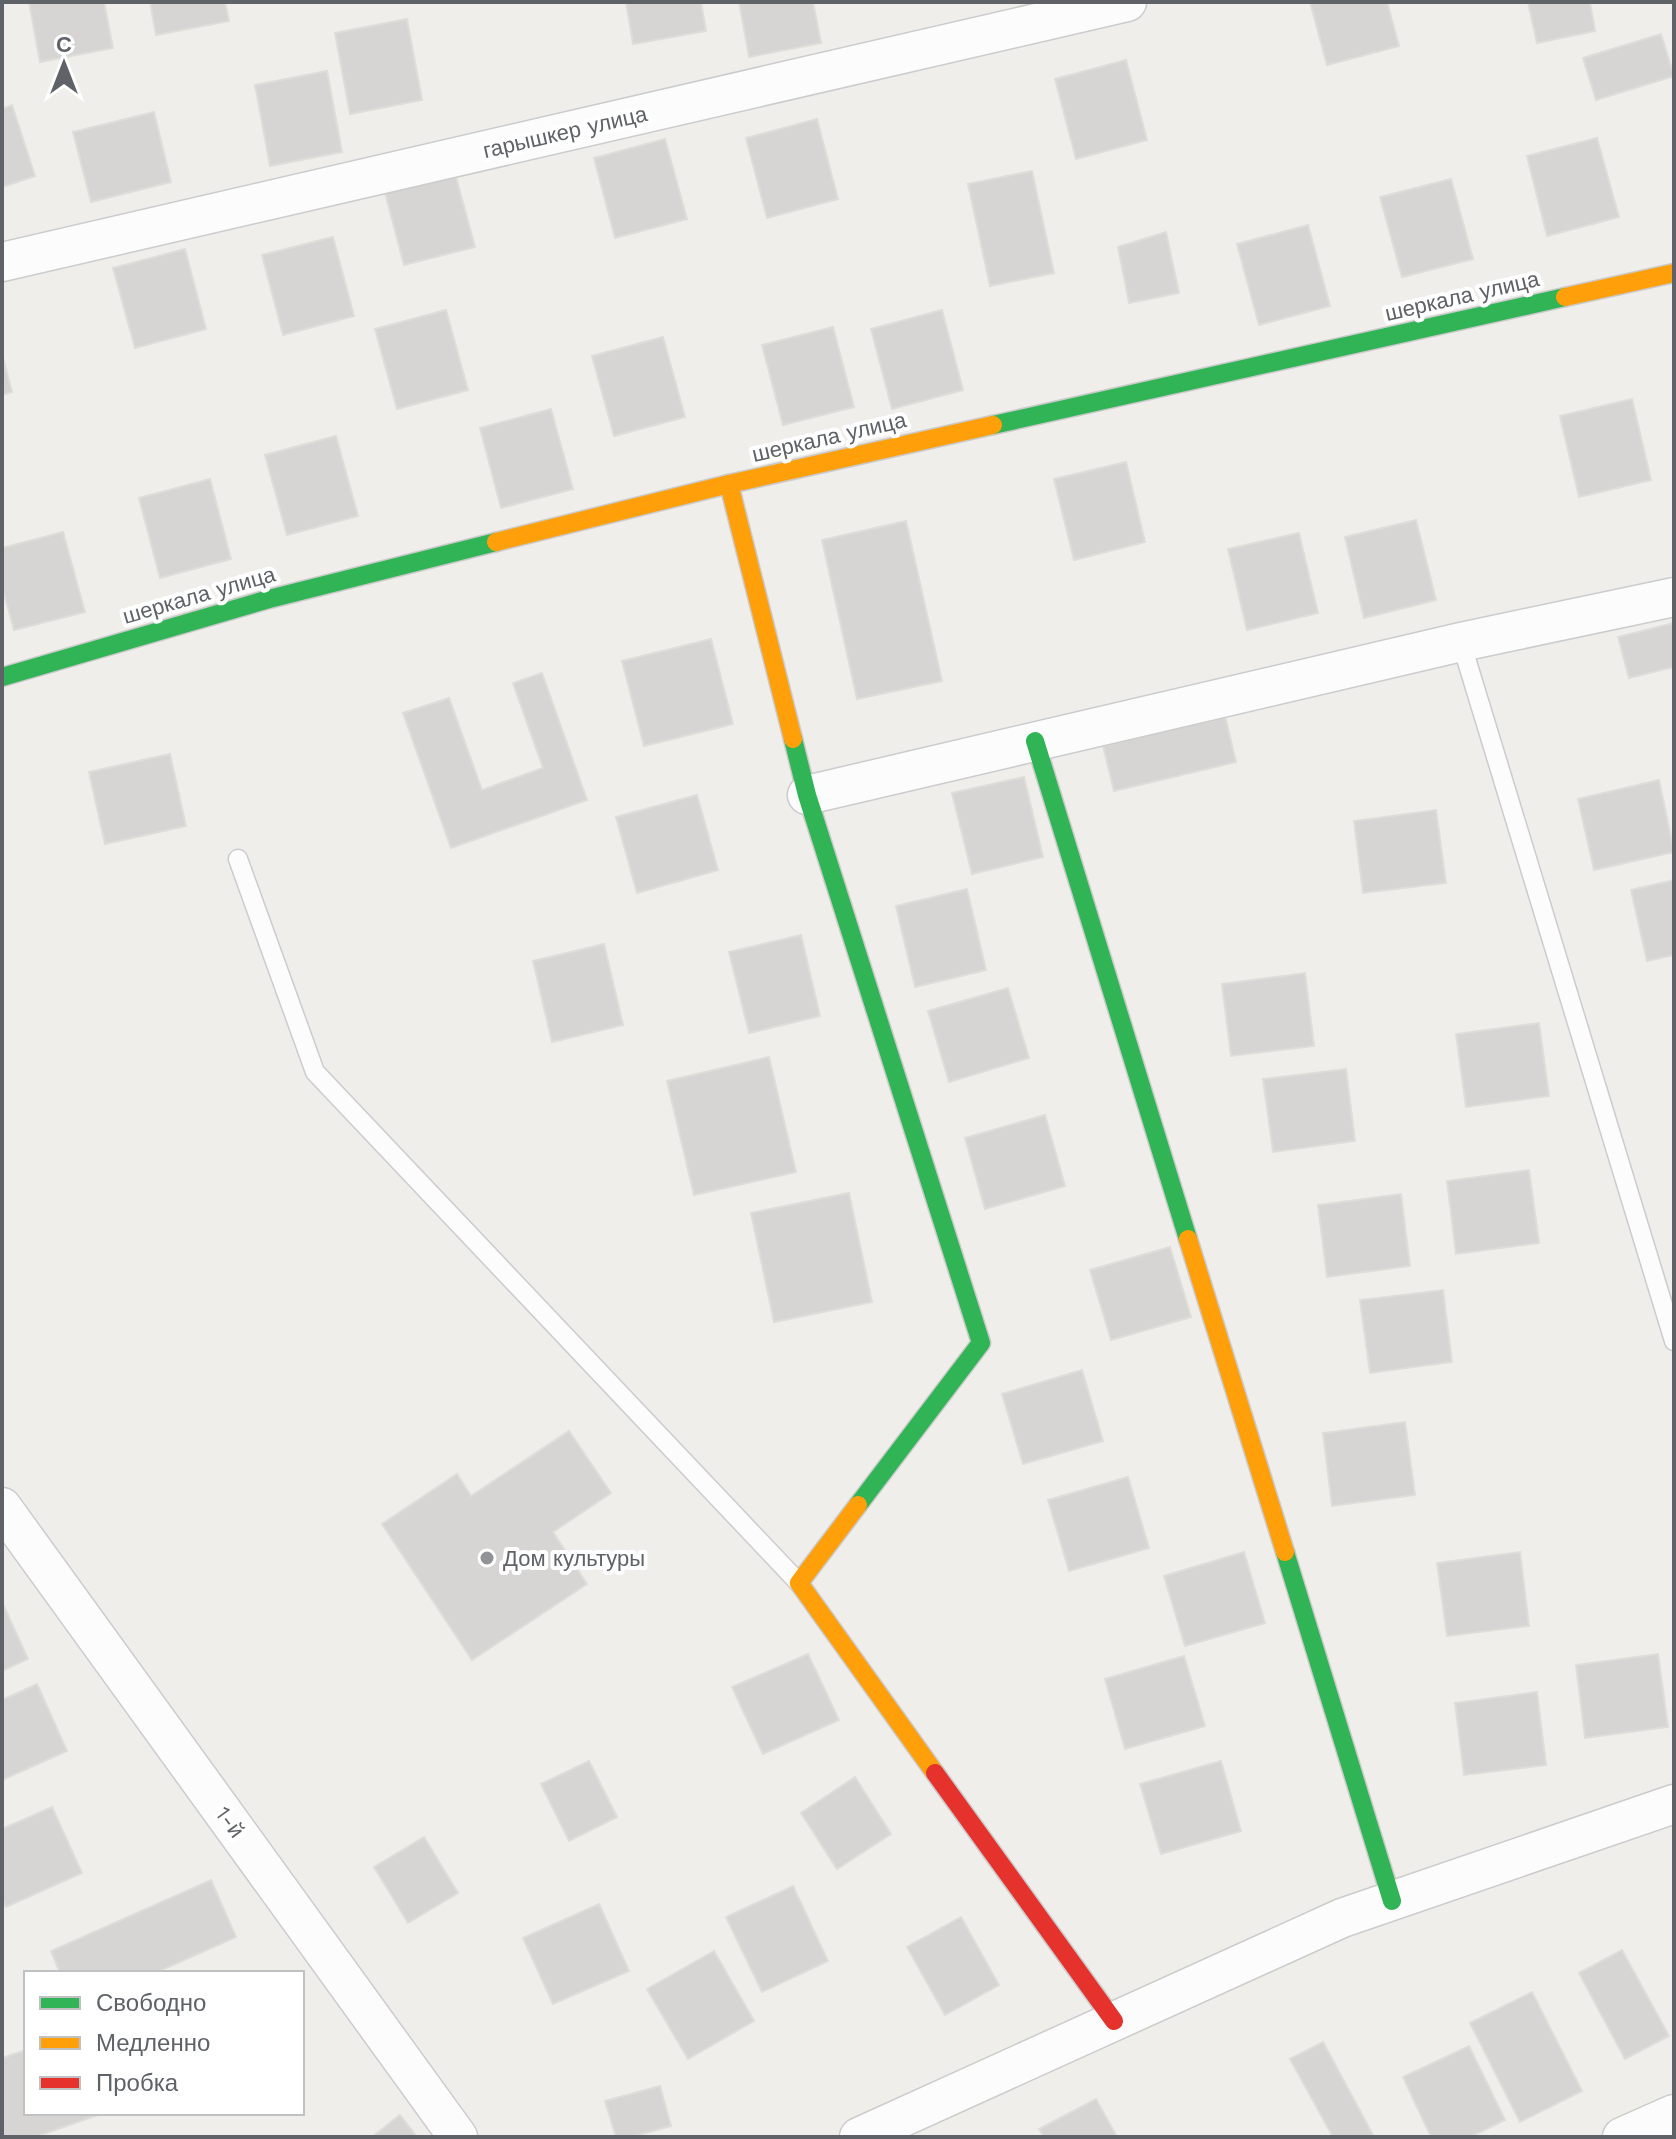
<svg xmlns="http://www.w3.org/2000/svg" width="1676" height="2139" viewBox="0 0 1676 2139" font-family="'Work Sans',sans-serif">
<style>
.building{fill:#d6d5d3;stroke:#deddd9;stroke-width:2}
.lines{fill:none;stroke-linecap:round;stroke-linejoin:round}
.lane-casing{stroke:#cbcccc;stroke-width:21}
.street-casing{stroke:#cbcccc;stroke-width:41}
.fast-casing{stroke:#cacacb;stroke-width:21}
.slow-casing{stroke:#cacacb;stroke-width:21}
.jam-casing{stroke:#cacacb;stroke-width:21}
.lane{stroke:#fdfcfc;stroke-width:18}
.street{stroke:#fdfcfc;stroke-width:38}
.fast{stroke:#30b455;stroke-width:18}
.slow{stroke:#ff9f0a;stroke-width:18}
.jam{stroke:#e5322d;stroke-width:18}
.poi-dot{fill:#919496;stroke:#fff;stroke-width:3}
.labels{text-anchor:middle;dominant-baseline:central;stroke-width:8;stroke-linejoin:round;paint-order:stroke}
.street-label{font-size:22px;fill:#5f6368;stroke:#fff}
.poi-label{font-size:22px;fill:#5f6368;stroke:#fff;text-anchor:start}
</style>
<rect width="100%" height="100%" fill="#efeeea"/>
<g class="building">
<path d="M29,2H104L113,48L40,62Z"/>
<path d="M150,2H225L229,21L156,35Z"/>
<path d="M626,2H701L706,31L633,44Z"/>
<path d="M739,2H813L821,43L749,57Z"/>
<path d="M1310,2H1387L1399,46L1327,65Z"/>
<path d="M1528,2H1590L1595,31L1537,43Z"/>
<path d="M407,19L422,100L350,114L335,33Z"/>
<path d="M1661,34L1674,76L1596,100L1583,58Z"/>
<path d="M1126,60L1147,140L1076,159L1055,79Z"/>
<path d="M327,71L342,152L270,166L255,85Z"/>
<path d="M12,105L35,176L2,187V109Z"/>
<path d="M154,112L171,182L91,202L73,132Z"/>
<path d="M817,119L838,199L767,218L746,138Z"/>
<path d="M1597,138L1619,217L1547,236L1527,156Z"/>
<path d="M665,139L687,219L615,238L594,158Z"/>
<path d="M453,166L475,247L404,265L383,185Z"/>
<path d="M1032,171L1054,273L990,286L968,184Z"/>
<path d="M1451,179L1473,259L1402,277L1380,197Z"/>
<path d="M1308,225L1330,306L1259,325L1237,244Z"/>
<path d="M1166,232L1179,293L1129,303L1118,247Z"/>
<path d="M333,237L354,316L283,335L262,255Z"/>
<path d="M185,249L206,329L135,348L113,268Z"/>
<path d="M446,310L468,390L397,409L375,329Z"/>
<path d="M942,310L963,390L892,409L871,329Z"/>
<path d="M833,327L854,407L783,425L762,345Z"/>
<path d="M663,337L685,417L614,436L592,356Z"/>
<path d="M2,354L12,392L2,395Z"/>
<path d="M1632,399L1651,480L1579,497L1560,416Z"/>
<path d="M551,409L573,489L501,508L480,428Z"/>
<path d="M336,436L358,516L287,535L265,455Z"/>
<path d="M1126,462L1145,542L1074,560L1054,479Z"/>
<path d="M210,479L231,559L160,578L139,498Z"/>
<path d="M1416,520L1436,600L1364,618L1345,537Z"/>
<path d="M906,521L942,681L857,699L822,540Z"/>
<path d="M63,532L85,612L14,630L2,586V548Z"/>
<path d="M1299,533L1318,613L1247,630L1228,549Z"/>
<path d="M1674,623V667L1629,678L1618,637Z"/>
<path d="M711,639L733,724L644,746L622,661Z"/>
<path d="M542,673L587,800L451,848L403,713L449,698L482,790L543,768L513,683Z"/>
<path d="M1225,716L1236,762L1114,791L1103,746Z"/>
<path d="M170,754L186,826L105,844L89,772Z"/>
<path d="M1024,777L1043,857L972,874L952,793Z"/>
<path d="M1659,780L1674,852L1594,870L1578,799Z"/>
<path d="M697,795L718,870L637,893L616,817Z"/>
<path d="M1436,810L1446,883L1363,893L1354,821Z"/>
<path d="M1674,880V955L1647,961L1631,890Z"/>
<path d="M967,889L986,970L915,987L896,906Z"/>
<path d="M801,935L820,1016L749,1033L729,952Z"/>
<path d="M604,944L623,1025L552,1042L533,961Z"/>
<path d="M1305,973L1314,1046L1231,1056L1222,984Z"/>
<path d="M1008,988L1029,1058L949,1082L928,1011Z"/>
<path d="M1539,1023L1549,1096L1466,1107L1456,1034Z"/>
<path d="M769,1057L796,1172L694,1195L667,1081Z"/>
<path d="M1346,1069L1355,1141L1273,1152L1263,1079Z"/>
<path d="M1045,1115L1065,1186L985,1209L965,1138Z"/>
<path d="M1529,1170L1539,1243L1456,1254L1447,1181Z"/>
<path d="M849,1193L872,1302L774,1322L751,1213Z"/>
<path d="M1401,1194L1410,1266L1327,1277L1318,1205Z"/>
<path d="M1170,1247L1191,1317L1111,1340L1090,1270Z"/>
<path d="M1443,1290L1452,1362L1370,1373L1360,1300Z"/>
<path d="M1082,1370L1103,1441L1023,1464L1002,1394Z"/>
<path d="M1405,1422L1415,1495L1332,1506L1323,1433Z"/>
<path d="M569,1431L611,1493L553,1532L587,1584L472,1660L382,1524L457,1474L471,1496Z"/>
<path d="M1128,1477L1149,1548L1069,1571L1048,1500Z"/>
<path d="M1244,1552L1265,1623L1185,1646L1164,1576Z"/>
<path d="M1520,1552L1529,1626L1447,1636L1437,1563Z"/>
<path d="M2,1602L28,1659L2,1671Z"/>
<path d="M808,1654L839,1720L763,1754L732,1687Z"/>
<path d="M1658,1654L1668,1727L1585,1738L1576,1665Z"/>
<path d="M1184,1656L1205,1726L1125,1749L1105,1679Z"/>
<path d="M37,1684L67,1751L2,1780V1700Z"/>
<path d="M1537,1692L1546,1765L1464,1775L1455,1703Z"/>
<path d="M589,1761L617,1817L569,1841L541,1784Z"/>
<path d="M1221,1761L1241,1831L1161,1854L1140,1784Z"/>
<path d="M855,1777L891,1834L837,1869L801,1813Z"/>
<path d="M52,1807L82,1873L6,1907L2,1898V1829Z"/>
<path d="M424,1837L458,1893L408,1923L374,1867Z"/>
<path d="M211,1880L236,1937L155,1973H60L51,1951Z"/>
<path d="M793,1886L828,1961L762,1992L726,1917Z"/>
<path d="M599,1904L629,1971L553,2004L523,1938Z"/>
<path d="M961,1917L999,1985L945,2015L907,1947Z"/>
<path d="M1622,1950L1669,2036L1625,2059L1579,1973Z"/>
<path d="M714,1951L754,2021L688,2059L647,1989Z"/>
<path d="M1532,1992L1582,2091L1520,2122L1470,2023Z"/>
<path d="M1323,2042L1374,2137H1333L1290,2059Z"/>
<path d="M1469,2046L1505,2120L1470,2137H1431L1403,2077Z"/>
<path d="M26,2050V2113H97L98,2115L35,2137H2V2058Z"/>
<path d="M660,2086L671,2126L631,2137H616L605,2101Z"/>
<path d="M1096,2099L1117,2137H1044L1039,2129Z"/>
<path d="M400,2115L417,2137H372Z"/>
</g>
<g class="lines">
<defs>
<g id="lane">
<path d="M1461,642L1674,1341"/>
<path d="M238,859L315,1072L799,1583"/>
</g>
<g id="street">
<path d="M2,262L1127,2"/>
<path d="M807,795L1461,642L1674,597"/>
<path d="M2,1507L458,2137"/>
<path d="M859,2137L1342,1918L1674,1804"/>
<path d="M1622,2137L1674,2114"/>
</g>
<g id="fast">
<path d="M993,425L1565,297"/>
<path d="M2,677L269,599L496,542"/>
<path d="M793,739L807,795L981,1343L858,1505"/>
<path d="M1035,741L1188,1239"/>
<path d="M1285,1552L1392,1901"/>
</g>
<g id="slow">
<path d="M1565,297L1674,273"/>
<path d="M729,484L793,739"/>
<path d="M496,542L729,484L993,425"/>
<path d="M1188,1239L1285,1552"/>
<path d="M858,1505L799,1583L935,1773"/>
</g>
<path id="jam" d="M935,1773L1114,2021"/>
</defs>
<use href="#lane" class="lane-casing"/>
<use href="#street" class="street-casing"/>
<use href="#fast" class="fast-casing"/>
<use href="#slow" class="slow-casing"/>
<use href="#jam" class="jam-casing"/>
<use href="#lane" class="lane"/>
<use href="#street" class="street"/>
<use href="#fast" class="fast"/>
<use href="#slow" class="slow"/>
<use href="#jam" class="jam"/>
</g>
<circle class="poi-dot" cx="487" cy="1558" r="8"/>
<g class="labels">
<g class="street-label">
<text transform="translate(565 132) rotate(-13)">гарышкер улица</text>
<text transform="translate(1462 296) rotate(-13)">шеркала улица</text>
<text transform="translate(829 437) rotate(-13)">шеркала улица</text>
<text transform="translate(199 595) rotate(-16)">шеркала улица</text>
<text transform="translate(230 1822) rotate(54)">1-й</text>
</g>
<g class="poi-label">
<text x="503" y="1558">Дом культуры</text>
</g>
</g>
<rect width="1676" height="2139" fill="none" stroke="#5f6368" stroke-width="8"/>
<rect x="24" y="1971" width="280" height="144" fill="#ffffff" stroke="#bfc1c3" stroke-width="2"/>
<rect x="40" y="1997" width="40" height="12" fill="#30b455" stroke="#bfc1c3" stroke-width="2"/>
<text x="96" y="2011" font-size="24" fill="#5f6368">Свободно</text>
<rect x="40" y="2037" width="40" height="12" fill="#ff9f0a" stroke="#bfc1c3" stroke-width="2"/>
<text x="96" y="2051" font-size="24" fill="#5f6368">Медленно</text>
<rect x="40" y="2077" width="40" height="12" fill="#e5322d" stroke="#bfc1c3" stroke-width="2"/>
<text x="96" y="2091" font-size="24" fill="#5f6368">Пробка</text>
<g transform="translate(64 64)" stroke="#ffffff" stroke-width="6" paint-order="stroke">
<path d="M0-6L14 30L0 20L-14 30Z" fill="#5f6368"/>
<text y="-12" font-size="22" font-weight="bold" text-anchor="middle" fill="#5f6368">С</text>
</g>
</svg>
